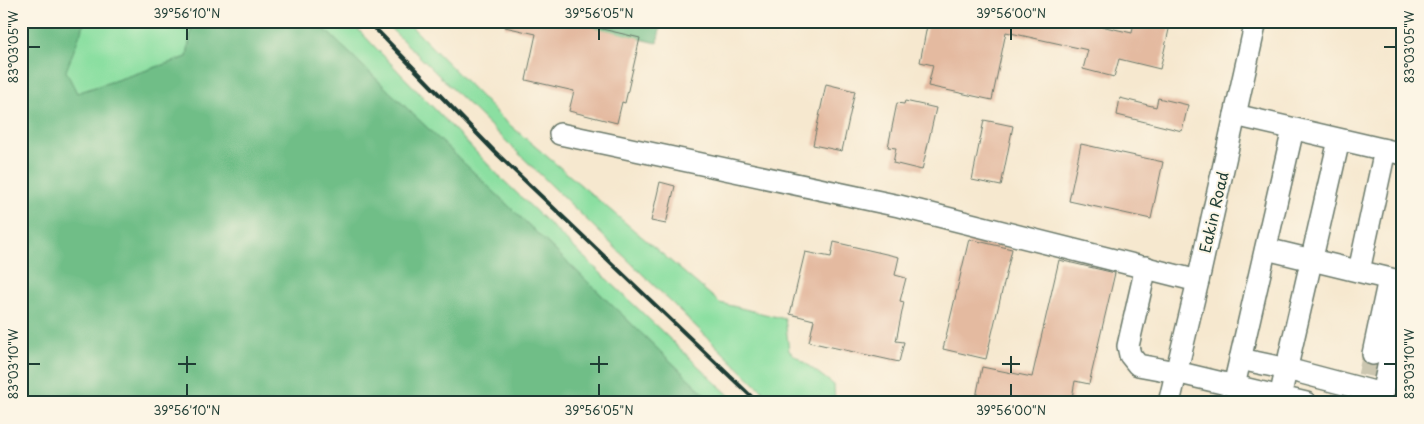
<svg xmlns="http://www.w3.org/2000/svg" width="1424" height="424" viewBox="0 0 1424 424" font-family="'Playpen Sans',sans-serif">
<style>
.green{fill:#8bdfa1;stroke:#558e6a}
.forest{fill:#70be87;stroke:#487e5e}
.building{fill:#e4baa0}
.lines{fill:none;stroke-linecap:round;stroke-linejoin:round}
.minor-tunnel{stroke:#cbc6b0;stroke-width:21;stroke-dasharray:21 11;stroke-linecap:butt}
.minor-casing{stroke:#6a796a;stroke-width:24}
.minor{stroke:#fff;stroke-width:21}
.rail{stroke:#1f3d34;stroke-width:4}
.ticks{fill:none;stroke:#1f3d34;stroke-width:2}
.labels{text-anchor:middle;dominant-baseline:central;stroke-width:4;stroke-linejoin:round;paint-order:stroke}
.street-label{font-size:15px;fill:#1f3d34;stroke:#fcf5e5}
.neatline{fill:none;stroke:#1f3d34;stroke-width:2}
.ticks-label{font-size:12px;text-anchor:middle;fill:#1f3d34}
</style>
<rect width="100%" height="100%" fill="#fcf5e5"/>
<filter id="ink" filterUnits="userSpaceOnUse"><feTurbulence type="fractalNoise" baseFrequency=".02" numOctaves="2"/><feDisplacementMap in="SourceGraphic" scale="10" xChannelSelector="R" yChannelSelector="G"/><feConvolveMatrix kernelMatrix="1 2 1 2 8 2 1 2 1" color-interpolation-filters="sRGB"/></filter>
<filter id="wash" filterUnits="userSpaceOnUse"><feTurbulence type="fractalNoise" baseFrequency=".0096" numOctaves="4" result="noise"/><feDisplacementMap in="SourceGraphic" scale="20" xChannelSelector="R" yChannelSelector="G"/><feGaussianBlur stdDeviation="1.12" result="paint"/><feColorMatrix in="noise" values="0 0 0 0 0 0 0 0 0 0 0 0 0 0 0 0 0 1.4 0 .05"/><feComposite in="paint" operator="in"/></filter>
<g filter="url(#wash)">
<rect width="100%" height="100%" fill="#f6e8cf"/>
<g class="green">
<path d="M85,21H191L192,24L187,57L77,93L65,71Z"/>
<path d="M316,21H350L501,178L737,403H714Z"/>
<path d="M383,21H406L504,120L720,303L785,319L789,351L834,385L835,403H777L755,384Z"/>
</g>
<g class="forest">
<path d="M21,21H85L66,71L77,93L187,57L192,24L191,21H316L714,403H21Z"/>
<path d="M566,21H662L657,43Z"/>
</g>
<g id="blocks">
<g class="building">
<path d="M505,21H569L640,38L625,103L622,102L617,123L569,111L574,91L526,80L536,34L505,27Z"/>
<path d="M928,21H1079L1132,33L1134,21H1151L1170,25L1160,69L1119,59L1114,77L1083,69L1088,50L1006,32L992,100L928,86L933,65L920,62Z"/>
<path d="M826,84L855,91L842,151L813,145Z"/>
<path d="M1120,98L1156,107L1158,98L1188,105L1182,131L1117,115Z"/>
<path d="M905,101L936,108L922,170L893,163L896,148L888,147L897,103L904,104Z"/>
<path d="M984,120L1013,126L1001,186L972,180Z"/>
<path d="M1081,144L1163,162L1151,219L1069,201Z"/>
<path d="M660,182L675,186L666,224L651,221Z"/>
<path d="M969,239L1012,249L986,359L943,349Z"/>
<path d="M834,242L899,257L895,275L906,278L900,301L904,302L896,341L904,342L899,362L809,342L814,320L790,314L805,252L831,257Z"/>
<path d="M1059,260L1115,273L1089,384L1075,381L1071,403H975L982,367L1032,377Z"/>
</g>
</g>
</g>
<g filter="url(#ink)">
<use href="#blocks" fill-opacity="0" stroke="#6a796a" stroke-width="1"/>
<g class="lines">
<path class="minor-tunnel" d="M1368,376L1373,354"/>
<defs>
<g id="minor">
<path d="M1235,115L1403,154"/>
<path d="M560,134L899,206L1198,281"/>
<path d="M1266,249L1403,282"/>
<path d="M1146,267L1128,346L1130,355L1138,365L1176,372L1306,403"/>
<path d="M1359,271L1385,150"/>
<path d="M1373,354L1389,279"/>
<path d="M1240,359L1287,369L1382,394"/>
<path d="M1234,386L1293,129"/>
<path d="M1280,397L1339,140"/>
<path d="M1169,403L1198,281L1256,21"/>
<path d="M1380,403L1403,299"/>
</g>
</defs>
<use href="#minor" class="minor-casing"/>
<use href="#minor" class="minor"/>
<path class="rail" d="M368,21L495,152L758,403"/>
</g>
</g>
<path class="ticks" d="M187,28V40M599,28V40M1011,28V40M28,47H40M1384,47H1396M187,356V373M599,356V373M1011,356V373M28,364H40M178,364H196M590,364H608M1002,364H1020M1384,364H1396M187,384V396M599,384V396M1011,384V396"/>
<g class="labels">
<g class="street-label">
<text transform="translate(1213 212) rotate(-77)">Eakin Road</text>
</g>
</g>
<rect width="1424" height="424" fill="none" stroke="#fcf5e5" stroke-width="55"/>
<rect x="28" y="28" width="1368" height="368" class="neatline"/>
<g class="ticks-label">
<text x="187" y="18">39°56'10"N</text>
<text x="599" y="18">39°56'05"N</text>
<text x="1011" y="18">39°56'00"N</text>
<text transform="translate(1410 47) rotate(-90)" y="4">83°03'05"W</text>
<text transform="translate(14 47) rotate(-90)" y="4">83°03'05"W</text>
<text transform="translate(1410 364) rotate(-90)" y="4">83°03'10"W</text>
<text transform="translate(14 364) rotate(-90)" y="4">83°03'10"W</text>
<text x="187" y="415">39°56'10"N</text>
<text x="599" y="415">39°56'05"N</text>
<text x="1011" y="415">39°56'00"N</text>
</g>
</svg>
